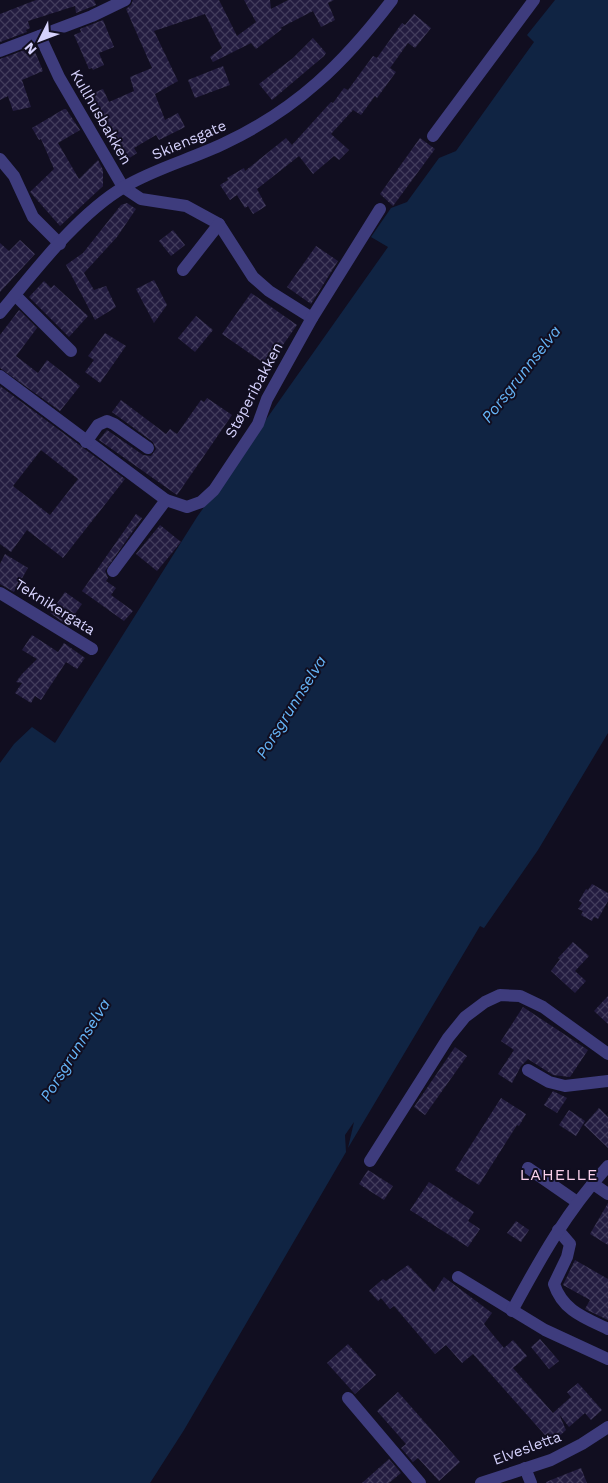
<svg xmlns="http://www.w3.org/2000/svg" width="608" height="1483" viewBox="0 0 608 1483" font-family="'Work Sans',sans-serif">
<style>
.water{fill:#102443}
.building{fill:url(#building-cross-hatch);fill-rule:evenodd}
.lines{fill:none;stroke-linecap:round;stroke-linejoin:round}
.minor{stroke:#3e3c7d;stroke-width:12}
.labels{text-anchor:middle;dominant-baseline:central;stroke-width:4;stroke-linejoin:round;paint-order:stroke}
.street-label{font-size:15px;fill:#d5d1fc;stroke:#110e20}
.water-label{font-size:16px;font-style:italic;fill:#65b4f6;stroke:#110e20}
.neighbourhood-label{font-size:16px;letter-spacing:1px;fill:#fcd2ed;stroke:#110e20}
</style>
<defs>
<pattern id="building-cross-hatch" width="8" height="8" patternUnits="userSpaceOnUse" patternTransform="scale(1.25)"><rect width="8" height="8" fill="#231c40"/><path d="M0 0l8 8M0 8l8-8" fill="none" stroke="#423c5c"/></pattern>
</defs>
<rect width="100%" height="100%" fill="#110e20"/>
<path class="water" d="M555,0H608V733L538,850L484,928L480,926L348,1148L354,1122L345,1135L346,1152L184,1430L150,1483H0V763L14,744L32,727L55,743L197,517L388,247L371,237L391,208L407,202L439,158L456,151L534,42L527,35Z"/>
<g class="building">
<path d="M36,0H94L96,5L76,13L75,6L28,21L30,28L26,30L27,32L0,42V14Z"/>
<path d="M133,0H219L237,36L256,22L244,0H270L271,9L288,0H334L328,3L335,20L321,27L313,11L280,28L282,29L256,49L251,43L213,62L210,57L222,48L205,14L154,31L178,81L155,94L165,120L178,113L185,127L159,140L156,135L134,148L137,153L122,163L98,118L97,119L88,95L103,89L109,102L134,91L130,77L152,68L126,9L131,5Z"/>
<path d="M414,14L431,28L415,48L408,43L390,68L396,72L377,98L375,96L361,115L353,110L331,134L349,150L339,160L334,156L313,174L299,156L257,189L266,206L253,214L248,206L245,208L237,195L230,200L220,185L228,180L227,178L244,168L245,171L286,138L292,145L331,102L333,103L344,88L348,90L373,56L377,58L402,23L405,25Z"/>
<path d="M103,20L114,47L99,53L104,65L93,70L92,68L89,69L74,35L81,32L80,29Z"/>
<path d="M313,38L326,53L324,56L272,100L259,84L293,58Z"/>
<path d="M33,47L43,71L22,80L31,107L13,111L8,96L0,100V59Z"/>
<path d="M223,66L230,85L195,98L188,80Z"/>
<path d="M64,109H66L80,130L58,143L79,179L98,160L103,170V186L60,226L30,192L54,169L41,139L39,140L32,128Z"/>
<path d="M420,138L435,149L393,206L380,194Z"/>
<path d="M127,203L136,209L117,237L84,273L94,290L106,286L116,307L95,320L66,265L83,253L121,205Z"/>
<path d="M173,230L185,245L171,256L159,241Z"/>
<path d="M20,240L35,254L0,292V243L9,251Z"/>
<path d="M316,246L338,261L311,304L287,287Z"/>
<path d="M154,280L167,305L154,323L136,289Z"/>
<path d="M44,281L51,288L54,285L88,316L69,337L29,297Z"/>
<path d="M251,293L297,325L268,366L222,334Z"/>
<path d="M19,310L37,328L16,356L38,373L47,360L80,386L60,411L0,368V335Z"/>
<path d="M196,316L213,330L195,352L178,338Z"/>
<path d="M105,333L126,346L100,383L85,372L94,360L88,356Z"/>
<path d="M0,386L125,479L63,558L27,530L11,552L0,544ZM41,450L78,479L50,515L13,486Z"/>
<path d="M207,398L232,415L177,495L99,440L107,430L143,455L151,456L156,449L153,442L112,412L121,400L166,434L170,429L177,434L201,400L204,402Z"/>
<path d="M136,514L142,518L105,571L108,578L106,581L116,588L111,595L133,611L124,621L82,591Z"/>
<path d="M160,525L181,542L157,571L136,554Z"/>
<path d="M5,554L28,568L14,592L0,584V564Z"/>
<path d="M65,592L82,604L67,625L50,613Z"/>
<path d="M32,635L58,652L64,643L85,658L77,669L66,662L41,700L35,696L31,703L15,693L22,683L16,682L22,674L37,659L22,650Z"/>
<path d="M592,884L608,893V901L598,919L594,917L592,921L581,915L583,911L578,909L582,903L579,901L586,889L588,890Z"/>
<path d="M573,942L589,956L575,971L586,981L575,993L551,971L560,959L558,958Z"/>
<path d="M608,996V1024L594,1011Z"/>
<path d="M523,1007L588,1050L570,1077L553,1075L528,1059L521,1066L512,1083L498,1074L514,1050L501,1041Z"/>
<path d="M455,1047L467,1056L425,1115L414,1107Z"/>
<path d="M553,1091L567,1098L557,1113L544,1105Z"/>
<path d="M501,1098L526,1114L519,1126L517,1125L479,1185L455,1170Z"/>
<path d="M599,1108L608,1117V1148L584,1125Z"/>
<path d="M569,1110L585,1121L576,1136L559,1125Z"/>
<path d="M368,1170L393,1186L384,1200L359,1184Z"/>
<path d="M429,1182L474,1212L468,1221L480,1229L468,1247L410,1210Z"/>
<path d="M608,1203V1245L590,1234Z"/>
<path d="M516,1221L529,1230L521,1242L507,1233Z"/>
<path d="M575,1260L608,1279V1320L585,1309L590,1300L563,1285Z"/>
<path d="M408,1265L434,1292L444,1277L492,1313L484,1324L504,1348L513,1340L527,1356L513,1368L553,1413L571,1397L567,1392L578,1383L602,1410L591,1420L585,1413L569,1427L559,1414L566,1430L552,1443L473,1354L462,1363L446,1345L435,1354L394,1306L390,1309L381,1298L378,1301L369,1291L383,1279L386,1281Z"/>
<path d="M540,1339L559,1361L549,1369L531,1347Z"/>
<path d="M348,1344L376,1375L355,1394L327,1363Z"/>
<path d="M398,1392L460,1462L439,1481L418,1458L413,1462L401,1448L406,1444L377,1411Z"/>
<path d="M389,1459L401,1473L389,1483H362Z"/>
<path d="M581,1468L587,1483H546V1482Z"/>
</g>
<g class="lines">
<g class="minor">
<path d="M40,36L59,77L123,187L141,199L186,206L219,224L253,277L269,291L312,318"/>
<path d="M0,51L92,16L125,0"/>
<path d="M433,136L534,0"/>
<path d="M0,159L14,176L33,217L60,244"/>
<path d="M183,270L219,224"/>
<path d="M15,295L71,351"/>
<path d="M0,313C34,272 78,214 124,187C156,168 192,159 225,143C297,109 344,63 392,0"/>
<path d="M0,376L166,500L187,507L201,502L214,490L258,424L267,399L312,318L380,209"/>
<path d="M86,442L98,425L107,421L114,424L148,448"/>
<path d="M113,571L166,500"/>
<path d="M0,593L92,649"/>
<path d="M528,1070L549,1082L565,1086L608,1081"/>
<path d="M370,1161L448,1038L465,1017L485,1002L500,995L520,996L543,1007L608,1054"/>
<path d="M528,1168L577,1202"/>
<path d="M592,1183L608,1194"/>
<path d="M558,1230L570,1244L567,1257L554,1284C563,1311 585,1318 608,1329"/>
<path d="M458,1277L545,1330L608,1359"/>
<path d="M512,1311C540,1259 568,1209 608,1166"/>
<path d="M348,1398L420,1483"/>
<path d="M525,1468L531,1483"/>
<path d="M481,1483L551,1460L582,1444L608,1427"/>
</g>
</g>
<g class="labels">
<g class="street-label">
<text transform="translate(101 117) rotate(60)">Kullhusbakken</text>
<text transform="translate(189 140) rotate(-23)">Skiensgate</text>
<text transform="translate(254 390) rotate(-62)">Støperibakken</text>
<text transform="translate(55 607) rotate(32)">Teknikergata</text>
<text transform="translate(527 1448) rotate(-20)">Elvesletta</text>
</g>
<g class="water-label">
<text transform="translate(521 374) rotate(-52)">Porsgrunnselva</text>
<text transform="translate(291 707) rotate(-58)">Porsgrunnselva</text>
<text transform="translate(75 1050) rotate(-58)">Porsgrunnselva</text>
</g>
<g class="neighbourhood-label">
<text x="559" y="1174">LAHELLE</text>
</g>
</g>
<g transform="translate(40 40) rotate(228)" stroke="#110e20" stroke-width="4" paint-order="stroke">
<path d="M0-4L9 19L0 12L-9 19Z" fill="#d5d1fc"/>
<text y="-8" font-size="14" font-weight="bold" text-anchor="middle" fill="#d5d1fc">N</text>
</g>
</svg>
